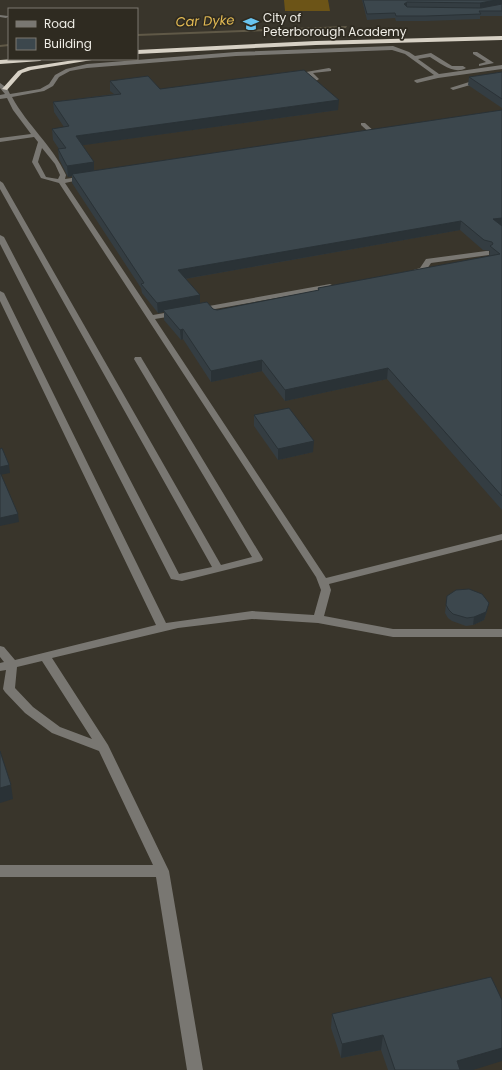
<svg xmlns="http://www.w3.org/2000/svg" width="502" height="1070" viewBox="0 0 502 1070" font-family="Poppins,sans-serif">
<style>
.green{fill:#6c5417}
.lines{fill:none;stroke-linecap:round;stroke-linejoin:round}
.stream{fill:#605947;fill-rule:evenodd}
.minor{fill:#797772;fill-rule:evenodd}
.highway{fill:#d7d1c5;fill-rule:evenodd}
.wall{fill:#343d42;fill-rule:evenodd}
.shaded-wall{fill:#2a3236}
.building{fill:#3c474d;stroke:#2a3236}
.labels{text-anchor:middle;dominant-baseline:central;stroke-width:3.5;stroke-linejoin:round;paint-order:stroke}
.far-poi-label{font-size:12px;fill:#efede6;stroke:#2f2b21;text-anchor:start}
.far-water-label{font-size:13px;font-style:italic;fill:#e4bb53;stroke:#2f2b21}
</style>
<rect width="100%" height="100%" fill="#39352b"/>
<path class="green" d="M284,0H328L330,11H285Z"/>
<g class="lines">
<g class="stream">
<path d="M347,26L346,28L137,36V34Z"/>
<path d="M9,44V46L0,47V45Z"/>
</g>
<g class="minor">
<path d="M0,15L8,16V17L6,18L0,17Z"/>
<path d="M393,46L409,52L415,56L431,53L452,66H463L466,68C454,75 440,63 430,57L418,59L439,74L502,65V69L438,78L417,83L414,81L415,80L434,75L405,54L392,50L236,56L87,68L70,71L59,77L53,86L44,91L12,97C27,125 53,146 66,175L65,179L85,176L88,178L65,183L153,315L176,311L180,313L179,315L155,319L326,578L502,534V540L329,584L331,590L324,616L393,629H502V637H393L318,623L252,619L178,628L52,658L108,745L169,871L203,1070H187L156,877H0V865H153L99,751L52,733L25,713L5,692L3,689L6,670L0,671V663L4,662L0,657V646L4,647L15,660L156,625L0,301V291L4,293L166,623L252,611L314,615L321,590L316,577L59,183L41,178L32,162L38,142L34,137L0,142V138L31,134L13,110L7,98L0,99V95L5,94L0,88V83L7,88L10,94L40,89L49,84L55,75L66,69L87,64L236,52ZM42,148L55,164L60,175L58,179L46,177L38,162ZM42,661L92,739L60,727L33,707L15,688L17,667Z"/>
<path d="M473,52H477L494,63L479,66V64L486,62L473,54Z"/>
<path d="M329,68L331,69V71L313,73L319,79L316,81L306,72Z"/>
<path d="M482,78L484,79V81L453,90L450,88Z"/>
<path d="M361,123H365L376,133V135H372L361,125Z"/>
<path d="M0,181L3,183L221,565L252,557L134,359L135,357H141L142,359L263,559L262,561L182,581L171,579L0,244V235L4,237L179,574L212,567L0,189Z"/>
<path d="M486,251H489V255L431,263L425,272L411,274L407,272L420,268L426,259Z"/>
<path d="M330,284L334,286L333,288L198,312L194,310L198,308Z"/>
</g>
<g class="highway">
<path d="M502,36V40L316,45L137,54V50L316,41Z"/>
<path d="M14,59H43L40,61L0,64V60Z"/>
<path d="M81,59H98L31,70L22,73L7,90L2,89L18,71L28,67Z"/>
</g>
</g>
<g class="wall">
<path d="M362,0H502V16H480V19L426,21H396L395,18L367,20Z"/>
<path d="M502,72V108L468,85L469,77Z"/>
<path d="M110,81L160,89L338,110L83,145L94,171L502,110V510L387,379L285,401L262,371L211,382L183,339L181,340L164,320V312L158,313L142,293L141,288L72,183V176L68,177L59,159L58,149H59L53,140L52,129L64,127L54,112L53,102L114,94L110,91ZM460,230L483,250L490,251L489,255L490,256L318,288V291L217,310L213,309L200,303L185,279Z"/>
<path d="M254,415L313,452L278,460L254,426Z"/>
<path d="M447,596L489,603L487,611L484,620L473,625L466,626L452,621L448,618L445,613Z"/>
<path d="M332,1014L473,1070H388L381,1050L341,1058L331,1028Z"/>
</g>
<g class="shaded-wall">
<path d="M496,0H502V4L480,8V3Z"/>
<path d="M407,2V8L404,4Z"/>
<path d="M339,100L338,110L77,146L76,136Z"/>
<path d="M94,162V173L72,174V176L68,177L67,166Z"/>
<path d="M502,218V227L493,219Z"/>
<path d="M461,221L460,230L178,280V270Z"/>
<path d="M200,295V305L163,310L164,312L158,313L157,303Z"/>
<path d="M183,329V339L181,340L180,330Z"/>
<path d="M262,360V371L211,382V371Z"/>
<path d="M388,368L387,379L285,401V390Z"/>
<path d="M314,441L313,452L278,460V449Z"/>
<path d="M9,465L10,473L0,475V467Z"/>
<path d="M18,514L19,522L0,526V518Z"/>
<path d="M489,603L487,611L484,620L473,625L474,617Z"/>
<path d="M11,785L13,799L0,803V788Z"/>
<path d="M383,1035L381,1050L341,1058L342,1044Z"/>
<path d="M502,1048V1061L473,1070H456L457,1061Z"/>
</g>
<g class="building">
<path d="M363,0H496L480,3L407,2L404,4L407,7L481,8L502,4V11H479L481,14L426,16H396L395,13L367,14Z"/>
<path d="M304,70L339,100L76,136L94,162L67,166L58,149L66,148L52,129L69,126L53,102L121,94L110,81L148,76L160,89Z"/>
<path d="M502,72V99L469,77Z"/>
<path d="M502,110V218L493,219L502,226V496L388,368L285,390L262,360L211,371L183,329L180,330L163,310L207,302L213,309L217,310L319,290L318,288L500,254L490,246L493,244L492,242L484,240L461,221L178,270L200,295L157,303L141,284L144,283L72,174Z"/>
<path d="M289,408L314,441L278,449L254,415Z"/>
<path d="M2,448L9,465L0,467V449Z"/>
<path d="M0,472L18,514L0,518Z"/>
<path d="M469,589L482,594L489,603L486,612L474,617L467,618L453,614L449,610L446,605L447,596L456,590Z"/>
<path d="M0,751L11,785L0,788Z"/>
<path d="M491,977L502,1000V1048L457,1061L460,1070H395L383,1035L342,1044L332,1014Z"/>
</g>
<defs>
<symbol id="school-bare" viewBox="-9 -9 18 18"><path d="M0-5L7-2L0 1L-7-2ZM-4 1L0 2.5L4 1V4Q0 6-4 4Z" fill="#69c4f0" stroke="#2f2b21" stroke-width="2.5" paint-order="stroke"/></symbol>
</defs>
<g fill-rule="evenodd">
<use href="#school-bare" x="240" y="13" width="22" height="22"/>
</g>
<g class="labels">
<g class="far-poi-label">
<text x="263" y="17">City of<tspan x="263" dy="14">Peterborough Academy</tspan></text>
</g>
<g class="far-water-label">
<text transform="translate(205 21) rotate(-2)">Car Dyke</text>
</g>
</g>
<rect x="8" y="8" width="130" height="52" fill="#2f2b21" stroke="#7c7970"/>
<rect x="16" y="21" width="20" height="6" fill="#797772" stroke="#7c7970"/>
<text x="44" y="28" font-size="12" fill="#efede6">Road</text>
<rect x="16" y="38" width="20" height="12" fill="#3c474d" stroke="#7c7970"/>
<text x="44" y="48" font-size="12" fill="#efede6">Building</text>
</svg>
